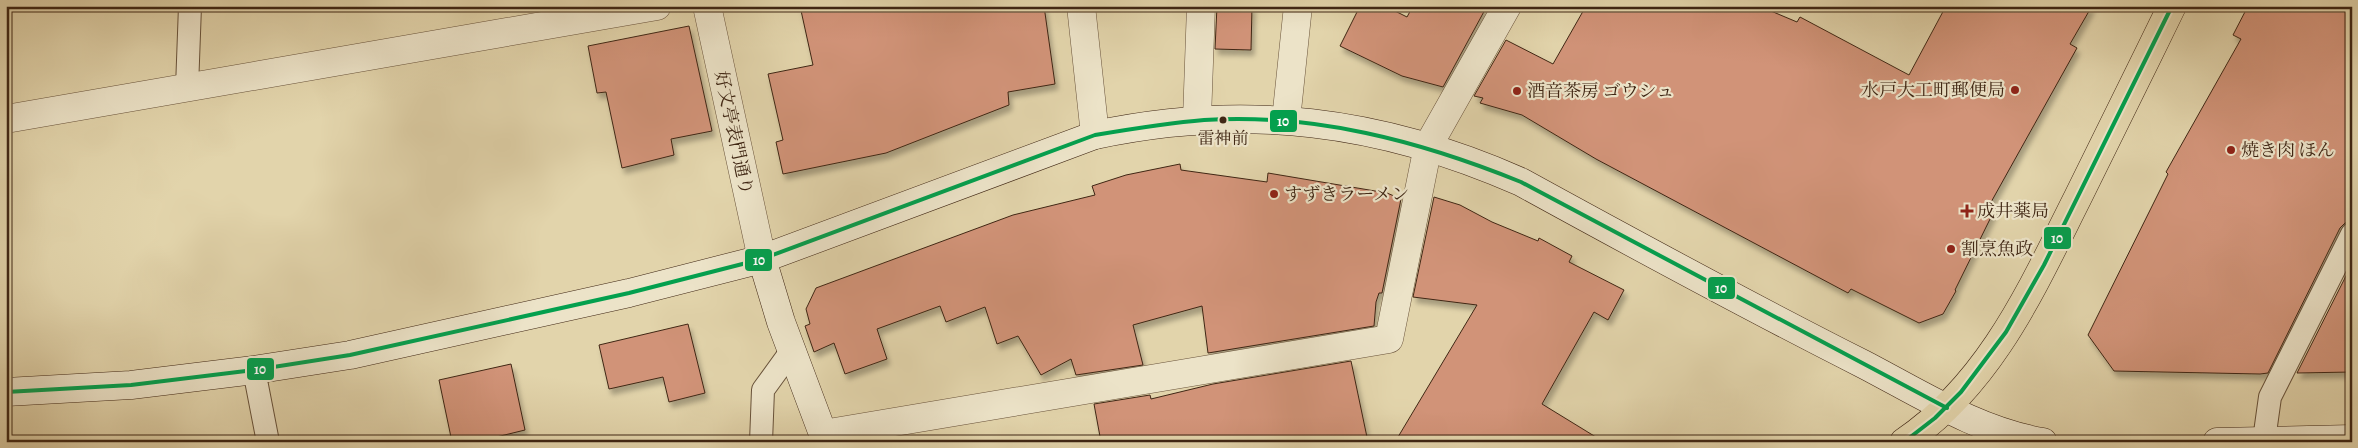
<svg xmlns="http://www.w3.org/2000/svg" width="2358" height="448" viewBox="0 0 2358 448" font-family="Alegreya,'Noto Serif JP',serif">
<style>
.building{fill:#d19378;stroke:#3f2614;filter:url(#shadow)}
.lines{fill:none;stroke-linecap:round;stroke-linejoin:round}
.lane-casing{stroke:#68523a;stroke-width:24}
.street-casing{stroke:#68523a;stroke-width:29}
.secondary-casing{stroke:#3f2614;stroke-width:29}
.highway-casing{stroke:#3f2614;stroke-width:29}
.lane{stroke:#ece3c8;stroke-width:22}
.street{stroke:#ece3c8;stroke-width:28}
.secondary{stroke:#ece3c8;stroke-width:28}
.highway{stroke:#e2d4ab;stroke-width:28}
.bus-1-casing{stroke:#ece3c8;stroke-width:8}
.bus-1{stroke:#03a04e;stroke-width:4}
.poi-dot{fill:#8f2418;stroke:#ece3c8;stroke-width:2}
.bus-dot{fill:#3f2614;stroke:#ece3c8;stroke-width:2}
.labels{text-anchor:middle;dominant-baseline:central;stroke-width:4.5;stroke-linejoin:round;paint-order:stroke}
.bus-label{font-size:17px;fill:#3f2614;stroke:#ece3c8}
.poi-label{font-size:18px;fill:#3f2614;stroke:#ece3c8;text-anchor:start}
.street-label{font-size:18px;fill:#3f2614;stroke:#ece3c8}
.line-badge{stroke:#ece3c8;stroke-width:2}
.badge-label{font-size:14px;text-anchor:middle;font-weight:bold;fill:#fff}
</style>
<defs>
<filter id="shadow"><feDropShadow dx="3" dy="5.5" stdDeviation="2.5" flood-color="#0004"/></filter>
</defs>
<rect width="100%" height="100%" fill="#e2d4ab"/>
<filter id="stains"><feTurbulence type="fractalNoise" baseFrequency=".004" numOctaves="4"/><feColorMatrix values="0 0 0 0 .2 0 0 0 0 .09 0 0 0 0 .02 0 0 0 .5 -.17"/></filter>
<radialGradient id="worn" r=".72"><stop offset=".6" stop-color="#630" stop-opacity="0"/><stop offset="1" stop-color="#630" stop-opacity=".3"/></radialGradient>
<g class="building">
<path d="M800,6H1044L1055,84L1008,92L1009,105L886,153L783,174L776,142L783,140L768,74L813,65Z"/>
<path d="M1217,6H1252L1251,50L1215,49Z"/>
<path d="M1360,6H1385L1407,17L1413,6H1487L1443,87L1402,76L1340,46Z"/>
<path d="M1586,6H1759L1797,22L1800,17L1909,75L1946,6H2092L2070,44L2077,48L1990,204L1996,207L1955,290L1956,291L1943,314L1919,323L1851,289L1848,293L1596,159L1522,115L1480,103L1483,98L1474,96L1506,40L1553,64Z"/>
<path d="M2248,6H2352V221L2345,223L2340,228L2268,373L2260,374L2114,371L2088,335L2168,174L2166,172L2241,39L2233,35Z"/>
<path d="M689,26L712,131L671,139L674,155L622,168L606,92L597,93L588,46Z"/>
<path d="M1180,164L1181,170L1267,182L1268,173L1387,193L1401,199L1382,293H1379L1376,302L1374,326L1208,353L1202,306L1133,325L1143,365L1076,375L1071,359L1041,375L1018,336L997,344L985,307L946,322L940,306L877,329L887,359L845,374L834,343L814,352L805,326L810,324L806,309L816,288L1013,215L1095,195L1092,186L1126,175Z"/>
<path d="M1434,197L1460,205L1492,222L1538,241L1539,238L1572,256L1569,262L1624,290L1608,320L1594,312L1542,404L1604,442H1395L1477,305L1413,297Z"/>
<path d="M2352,264V372L2297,373Z"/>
<path d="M688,324L705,393L669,402L663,377L609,389L599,345Z"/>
<path d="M1351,361L1368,442H1101L1094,404L1150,395L1151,399L1213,384Z"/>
<path d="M511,364L525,430L476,442H452L439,380Z"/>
</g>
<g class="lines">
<defs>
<g id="lane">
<path d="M187,88L190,6"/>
<path d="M254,370L268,442"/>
<path d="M2264,440L2270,397L2352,234"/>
<path d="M761,442L763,390L792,350"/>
</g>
<g id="street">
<path d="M707,6L762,259"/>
<path d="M1081,6L1095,135"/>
<path d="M6,119L657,6"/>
<path d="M1197,119L1201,6"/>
<path d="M1286,120L1298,6"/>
<path d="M823,434L1389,339L1428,146L1507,6"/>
</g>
<g id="secondary">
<path d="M762,259L781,322L826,442"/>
<path d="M6,392L131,385L254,370L350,355L629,293L762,259L1095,135C1245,103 1381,120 1521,182C1634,244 1748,306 1863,364C1919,393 1979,432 2043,442"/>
<path d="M2217,442L2352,439"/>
</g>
<path id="highway" d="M1904,442C1991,383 2032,288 2078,197C2109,134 2141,70 2172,6"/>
</defs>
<use href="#lane" class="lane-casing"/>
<use href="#street" class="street-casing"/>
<use href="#secondary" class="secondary-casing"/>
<use href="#highway" class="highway-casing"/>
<use href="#lane" class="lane"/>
<use href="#street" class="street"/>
<use href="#secondary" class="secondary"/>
<use href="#highway" class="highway"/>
<defs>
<g id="bus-1">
<path d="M6,392L131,385L254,370L350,355L629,293L762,259L1095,135C1131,129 1167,123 1204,120C1314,113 1420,141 1521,182L1947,408"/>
<path d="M1904,442L1935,418L1961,392L2006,332L2044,265L2172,6"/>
</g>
</defs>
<use href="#bus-1" class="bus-1-casing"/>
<use href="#bus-1" class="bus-1"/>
</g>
<g class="poi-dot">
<circle cx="2015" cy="90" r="5"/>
<circle cx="1517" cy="91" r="5"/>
<circle cx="2231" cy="150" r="5"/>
<circle cx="1274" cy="194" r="5"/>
<path d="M1964.5 203.5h5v5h5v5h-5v5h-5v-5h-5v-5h5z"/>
<circle cx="1951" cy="249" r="5"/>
</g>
<circle class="bus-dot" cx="1223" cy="120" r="4.5"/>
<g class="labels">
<g class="bus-label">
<text x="1223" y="138">雷神前</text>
</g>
<g class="poi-label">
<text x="2005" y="90" text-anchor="end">水戸大工町郵便局</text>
<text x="1527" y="91">酒音茶房 ゴウシュ</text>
<text x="2241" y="150">焼き肉 ほん</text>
<text x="1284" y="194">すずきラーメン</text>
<text x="1977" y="211">成井薬局</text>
<text x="1961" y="249">割烹魚政</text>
</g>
<g class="street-label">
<text transform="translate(734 133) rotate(78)">好文亭表門通り</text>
</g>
</g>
<g class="line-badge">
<rect x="1269" y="109" width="29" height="24" rx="5" fill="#03a04e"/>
<rect x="2043" y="226" width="29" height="24" rx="5" fill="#03a04e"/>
<rect x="744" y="248" width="29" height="24" rx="5" fill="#03a04e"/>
<rect x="1707" y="276" width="29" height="24" rx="5" fill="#03a04e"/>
<rect x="246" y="357" width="29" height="24" rx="5" fill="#03a04e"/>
</g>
<g class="badge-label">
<text x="1283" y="126">10</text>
<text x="2057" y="243">10</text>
<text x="759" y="265">10</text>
<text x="1721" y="293">10</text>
<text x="260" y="374">10</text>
</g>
<rect width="2358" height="448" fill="none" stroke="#e2d4ab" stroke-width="25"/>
<rect x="8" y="8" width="2343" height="433" fill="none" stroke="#3f2614" stroke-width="2.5"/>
<rect x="12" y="12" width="2333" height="423" fill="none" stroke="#3f2614"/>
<rect width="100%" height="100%" filter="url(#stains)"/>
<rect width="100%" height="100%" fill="url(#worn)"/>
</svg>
